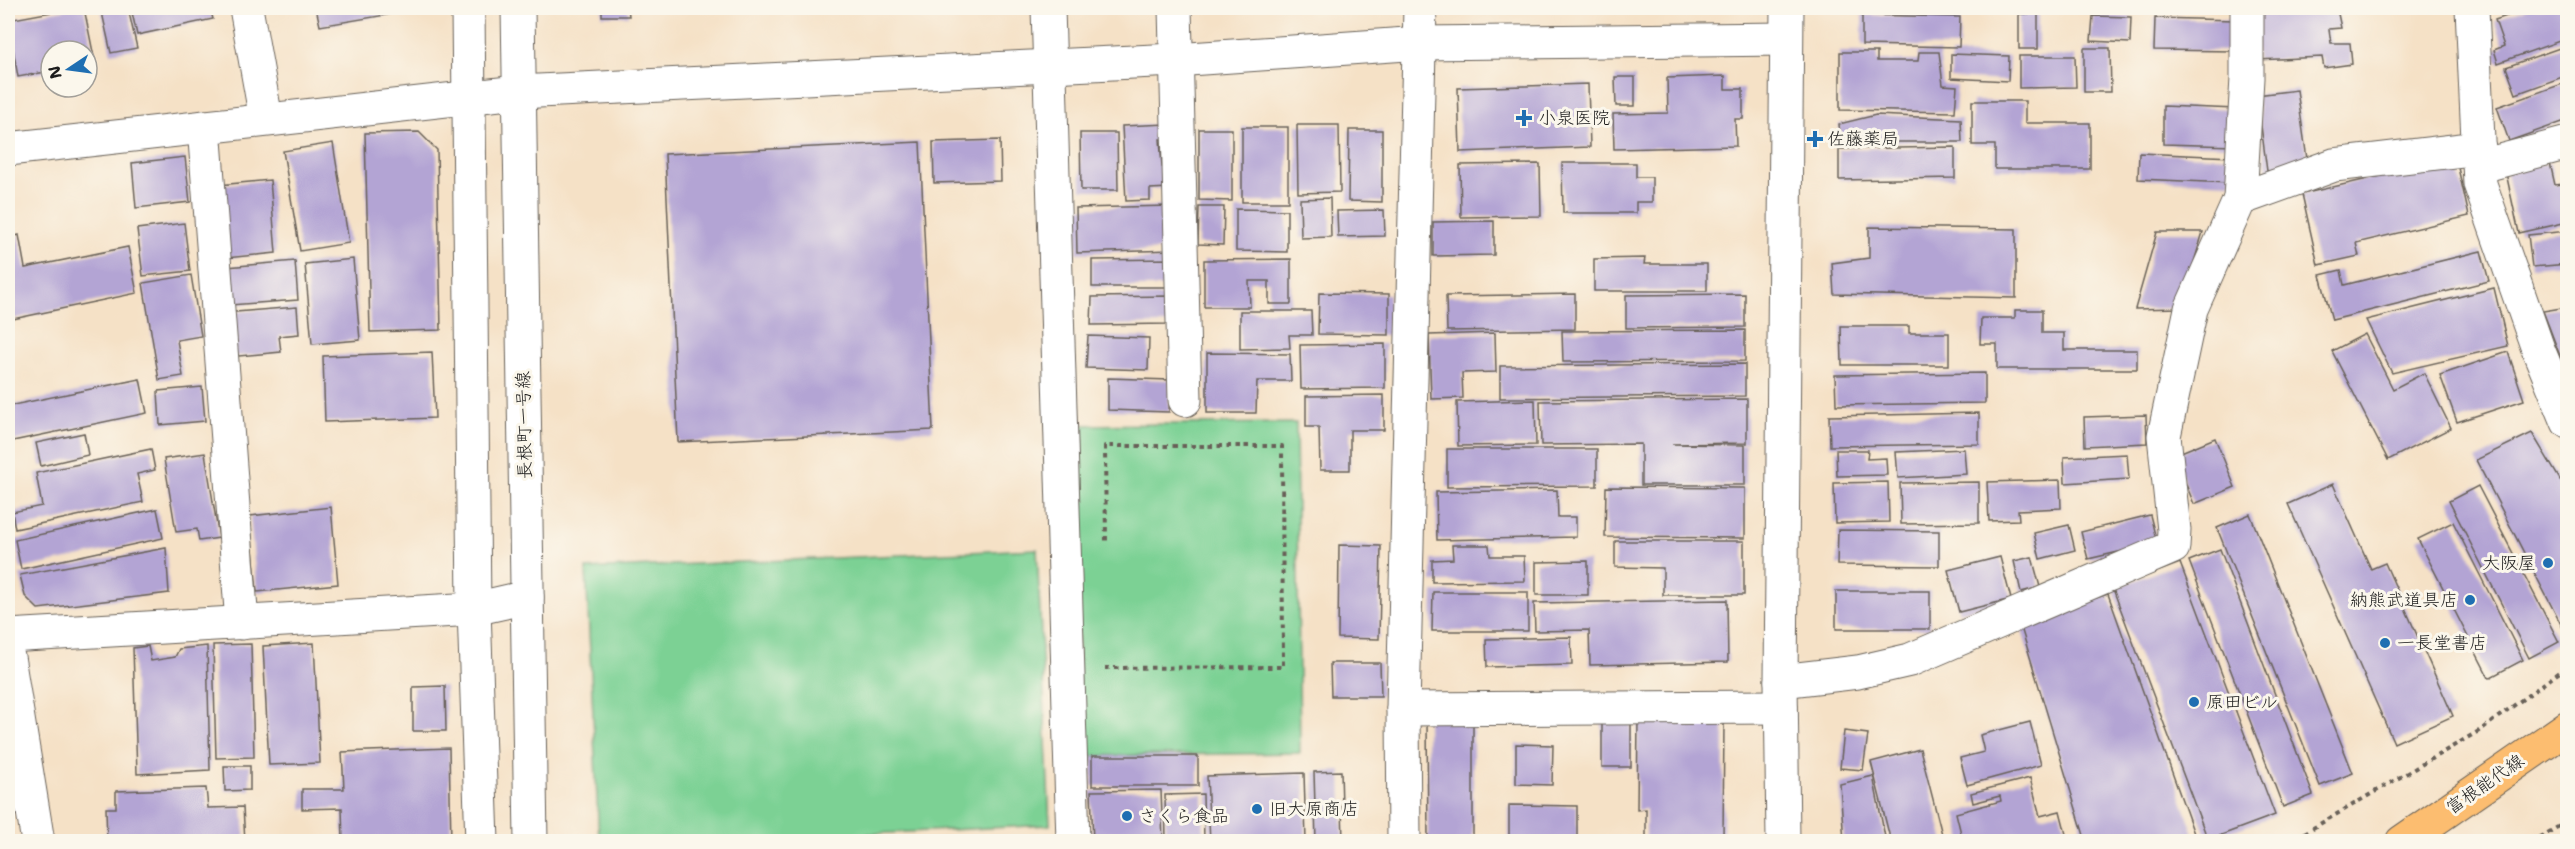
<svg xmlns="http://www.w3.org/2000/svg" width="2575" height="849" viewBox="0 0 2575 849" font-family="'Shantell Sans','Klee One',sans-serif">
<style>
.green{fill:#7cd194;stroke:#4c7658;stroke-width:1.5}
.building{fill:#b3a4d4}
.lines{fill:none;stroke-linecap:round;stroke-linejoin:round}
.minor-casing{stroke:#686158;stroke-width:35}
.major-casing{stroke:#686158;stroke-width:35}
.path{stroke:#686158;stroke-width:4;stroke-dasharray:4.5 4.5;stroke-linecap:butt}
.minor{stroke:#fff;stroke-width:33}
.major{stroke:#fcbd6f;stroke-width:33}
.poi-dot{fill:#1f6fb2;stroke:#fbf7ec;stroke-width:2}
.labels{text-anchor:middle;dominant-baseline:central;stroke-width:6;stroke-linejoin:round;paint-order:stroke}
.poi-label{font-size:18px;fill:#1c1c1c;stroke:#fbf7ec;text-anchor:start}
.street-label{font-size:18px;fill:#1c1c1c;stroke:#fbf7ec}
</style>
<rect width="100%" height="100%" fill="#fbf7ec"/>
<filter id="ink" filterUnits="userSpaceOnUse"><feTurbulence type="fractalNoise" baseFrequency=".0167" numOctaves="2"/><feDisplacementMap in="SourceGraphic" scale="12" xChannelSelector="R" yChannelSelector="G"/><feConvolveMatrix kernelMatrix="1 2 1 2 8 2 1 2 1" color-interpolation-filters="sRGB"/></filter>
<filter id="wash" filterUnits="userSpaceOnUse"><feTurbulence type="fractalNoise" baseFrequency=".008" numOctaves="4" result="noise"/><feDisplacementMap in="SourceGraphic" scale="24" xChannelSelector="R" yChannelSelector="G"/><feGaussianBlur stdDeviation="1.35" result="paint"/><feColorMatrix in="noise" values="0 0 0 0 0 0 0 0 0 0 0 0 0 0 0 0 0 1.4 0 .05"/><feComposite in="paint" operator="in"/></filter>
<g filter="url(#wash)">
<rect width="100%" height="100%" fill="#f5e1c6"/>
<g class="green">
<path d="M1296,423L1300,753L1079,756L1076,425Z"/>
<path d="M1037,549L1050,825L868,834V842L599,841L586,569Z"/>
</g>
<g id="blocks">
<g class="building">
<path d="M73,8H84L95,62L87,63V51H51V71L18,77L8,20Z"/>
<path d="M101,8H128L137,48L111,53Z"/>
<path d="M131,8H210L213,19L137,35Z"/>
<path d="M316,8H409L410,11L320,26Z"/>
<path d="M602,8H628L629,16H602Z"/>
<rect x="1948" y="8" width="21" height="2"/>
<path d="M2087,8H2181V12L2087,11Z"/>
<path d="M2497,8H2513L2497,13Z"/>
<path d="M2530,8H2568V38L2498,63L2494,50L2504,46L2495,20Z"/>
<path d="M2337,9L2341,28L2329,29L2331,43H2350L2352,64L2324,68L2322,57L2257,60L2255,14Z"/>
<rect x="2019" y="14" width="19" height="35"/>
<path d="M1862,15L1960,17L1959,47L1862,45Z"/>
<path d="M2093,16L2131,17L2130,43L2091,41Z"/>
<path d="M2155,18L2235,20V51L2154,50Z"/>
<path d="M2568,45V75L2516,94L2506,67Z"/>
<path d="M2084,48H2110L2111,92H2084Z"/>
<path d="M1840,52H1877V61H1918L1919,52H1939L1943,85L1957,86L1955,112L1840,110Z"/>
<path d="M1951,54L2009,56L2008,81L1951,78Z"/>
<path d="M2019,56H2075L2076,87L2019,88Z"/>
<path d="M1725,76V89H1743V119H1735L1736,146L1614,149L1613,114L1668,113L1667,78Z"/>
<path d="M1615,77H1635V106H1616Z"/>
<path d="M2568,82V120L2509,141L2497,107Z"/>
<path d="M1588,84L1590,147L1460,152L1458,88Z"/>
<path d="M2297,90L2308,166L2267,171L2257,95Z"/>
<path d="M1972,101H2025V123H2090V169H1995V145H1972Z"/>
<path d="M2163,106L2236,109L2235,146L2163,144Z"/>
<path d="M1876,115L1961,119L1962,142H1841L1839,124Z"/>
<path d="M1168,124L1169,139H1160L1162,167H1169V188L1150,189V200L1126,201L1122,126Z"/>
<path d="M1297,125H1339L1340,192L1298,193Z"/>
<rect x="1242" y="127" width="46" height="75"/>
<path d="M1199,129H1232V201L1199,200Z"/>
<path d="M1349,130H1382V202L1348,201Z"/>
<path d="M419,132L437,150L441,330L370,332L365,133Z"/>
<path d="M1080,133H1117L1118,190H1081Z"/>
<path d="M1000,140L1001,181L934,183L933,142Z"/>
<path d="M920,142L933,430L678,442L665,154Z"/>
<path d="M333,143L349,243L300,251L283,151Z"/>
<path d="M1955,147V178L1839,180V149Z"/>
<path d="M2139,153L2232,157L2230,183L2138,179Z"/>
<path d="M185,157L190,202L136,208L132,163Z"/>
<path d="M2456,159L2469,216L2356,243L2359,256L2318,265L2302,194Z"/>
<path d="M2568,162V174L2562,166Z"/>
<path d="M1562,163H1636V177H1652V202H1636V213H1563Z"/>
<path d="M2550,163L2555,185L2563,184L2565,192L2568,191V222L2519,233L2506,173Z"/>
<path d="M1540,164L1541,216L1461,217L1460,165Z"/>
<path d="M270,180L276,253L226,258L219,185Z"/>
<path d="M8,198L14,229L8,230Z"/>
<path d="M1330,198L1331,237L1301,238L1300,199Z"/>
<path d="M1171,206L1173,250L1077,253L1076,208Z"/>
<path d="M1199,207H1224L1223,245L1198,244Z"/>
<path d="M1236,209L1287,210V252L1236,251Z"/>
<path d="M1384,210L1385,236L1338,237L1337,211Z"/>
<path d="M1494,221V255L1433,256V222Z"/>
<path d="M184,223L190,271L143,276L137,229Z"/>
<path d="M1869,227L2016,229V298L1834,294L1832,263L1869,258Z"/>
<path d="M2568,231V264L2532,267L2528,235Z"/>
<path d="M2157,232H2203L2180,308L2135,309Z"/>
<path d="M19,235L25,268L128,247L137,293L8,320V238Z"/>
<path d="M2481,251L2489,281L2332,320L2320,275L2341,270L2344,285Z"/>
<path d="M1645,258L1644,264H1707V291H1594V259Z"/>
<path d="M353,259L360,340L312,344L305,264Z"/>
<path d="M1172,259V287H1092V260Z"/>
<path d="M1291,259V304H1269V281H1249L1250,307H1204V260Z"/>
<path d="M295,261L298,300L230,305L227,267Z"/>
<path d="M191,275L201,336L177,340L183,376L159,380L143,283Z"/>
<path d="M2494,288L2508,346L2392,373L2366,320Z"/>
<path d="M1319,293L1389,294V335L1318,334Z"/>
<path d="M1575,294V329L1447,331L1446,296Z"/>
<path d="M1745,294V327L1626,328V295Z"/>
<path d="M1171,296V324L1091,325L1092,297Z"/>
<path d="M297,307L299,334L279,336L281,352L228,357L224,313Z"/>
<path d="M2568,307V377L2543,311Z"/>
<path d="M2015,310H2042V333H2064V350H2137V369H1997V344H1980L1981,318H2015Z"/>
<path d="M1240,311H1311L1312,335H1289L1290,348L1240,349Z"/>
<path d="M1841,326H1909V333H1949V365H1842Z"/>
<path d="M1745,330V361L1563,362L1562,331Z"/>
<path d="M1495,333L1496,372L1462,373L1463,398L1431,399L1429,335Z"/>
<path d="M2365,334L2393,389L2424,373L2451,428L2388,460L2332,351Z"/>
<path d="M1088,336L1149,338L1148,370L1086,368Z"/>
<path d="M1385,344V388L1301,389L1300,345Z"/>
<path d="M432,352L435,418L325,422L323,356Z"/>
<path d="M2508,352L2524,400L2457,422L2440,375Z"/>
<path d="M1207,353L1290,354L1291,381H1257L1256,413H1207Z"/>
<path d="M1745,364V396L1500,398V366Z"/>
<path d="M1985,373V403L1836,405L1835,375Z"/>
<path d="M1108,378L1170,380L1169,412L1108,410Z"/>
<path d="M140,379L147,413L8,442V406Z"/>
<path d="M202,387L205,421L160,425L158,391Z"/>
<path d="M1384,395V430H1350V470H1320L1319,427H1306V396Z"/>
<path d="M1747,399V443L1672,444L1745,445V485H1641V444L1541,445L1540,401Z"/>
<path d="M1535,400L1536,445L1458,446L1457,402Z"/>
<path d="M1979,413V444L1830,446L1829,416Z"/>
<path d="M2146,415L2147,443L2085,446L2084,417Z"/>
<path d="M84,433L88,455L41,466L36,443Z"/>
<path d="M2532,433L2568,493V633L2566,634L2476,460Z"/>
<path d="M2215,438L2235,487L2194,504L2174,455Z"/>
<path d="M151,449L155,470L137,474L143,502L15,529L12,512L42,506L36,473Z"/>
<path d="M1447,449H1597V486L1447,487Z"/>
<path d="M1964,449L1966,474L1898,478L1896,452Z"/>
<path d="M1836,450H1868L1867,459L1886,458L1887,475L1837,476Z"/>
<path d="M205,453L219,538L199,541L197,529L176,532L164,459Z"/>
<path d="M2127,454L2129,479L2065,483L2064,457Z"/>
<path d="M2060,480L2061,508L2018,510L2019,520L1989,521L1987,482Z"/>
<path d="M1888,482L1889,522L1835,523L1834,483Z"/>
<path d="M1979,482V523L1901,524L1900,483Z"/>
<path d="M2333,484L2371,569L2385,563L2453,716L2394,743L2288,504Z"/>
<path d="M2478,486L2559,642L2529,658L2449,501Z"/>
<path d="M1606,487L1745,488V538L1605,537Z"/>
<path d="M1557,490L1558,517H1576V537L1437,540L1436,492Z"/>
<path d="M331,507L338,584L257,592L250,516Z"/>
<path d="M157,509L163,538L21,569L15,540Z"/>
<path d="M2250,514L2353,773L2320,786L2217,528Z"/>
<path d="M2150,515L2157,543L2088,559L2081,532Z"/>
<path d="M2453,522L2523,660L2489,678L2418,539Z"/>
<path d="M2069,525L2075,550L2040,559L2034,533Z"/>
<path d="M1838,530L1939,531V566L1837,565Z"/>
<path d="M1615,541H1744V595H1663V568L1615,567Z"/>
<path d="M1339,545L1381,546L1379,639L1338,638Z"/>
<path d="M1452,545H1489L1490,556H1524L1525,581L1432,582V560L1453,559Z"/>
<path d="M166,548L169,593L38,609L25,596L20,575Z"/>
<path d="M2220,549L2313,795L2283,807L2189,561Z"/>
<path d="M2000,557L2011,599L1959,612L1948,570Z"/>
<path d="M2032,557L2040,587L2021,592L2014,561Z"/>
<path d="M1588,561V595H1536V562Z"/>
<path d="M2180,563L2275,815L2208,840L2113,589Z"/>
<rect x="1836" y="591" width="94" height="38"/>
<path d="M1433,592H1528V631H1432Z"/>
<path d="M2108,594L2197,842H2086L2020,624Z"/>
<path d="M1727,600L1728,662L1590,665L1589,630L1535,631L1534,603Z"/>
<path d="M1571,637L1572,665L1487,667L1486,639Z"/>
<path d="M314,643L320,763L269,765L263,646Z"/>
<path d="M251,644L254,757L216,758L213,645Z"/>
<path d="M148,646L151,661L175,657L179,649L207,646L210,770L137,774L133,648Z"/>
<path d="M1330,663H1380L1381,696H1331Z"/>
<path d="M445,686L446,731H413V687Z"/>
<rect x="1602" y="715" width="29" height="52"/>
<path d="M1638,717L1724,718L1723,842H1646V809L1637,810Z"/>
<path d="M1427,719H1473V842H1428Z"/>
<path d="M2030,722L2041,765L1967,785L1960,758L1984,752L1980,735Z"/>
<path d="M1844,731L1868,734L1863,770L1840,768Z"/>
<path d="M1516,744L1553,745L1552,785L1516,784Z"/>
<path d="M449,748L451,842H343L342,808L302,809V789H344L342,752Z"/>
<path d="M1920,749L1944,842H1891L1871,762Z"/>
<rect x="1092" y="756" width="106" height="30"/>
<path d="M224,766H250V790L225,791Z"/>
<path d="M1341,771L1343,842H1316L1314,772Z"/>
<path d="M1304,773L1306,842H1210L1207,776Z"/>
<path d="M1873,776L1886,842H1844L1840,784Z"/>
<path d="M2030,778L2040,816L2060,811L2068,842H1963L1956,813L2001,801L2000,796L1973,803L1971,793Z"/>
<path d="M206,788L208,808L243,807L245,842H107L106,808H116V791Z"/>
<path d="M1161,790L1163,842H1093L1091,791Z"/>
<path d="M1203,794L1204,842H1166L1165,795Z"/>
<path d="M1509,805L1577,806V842H1509Z"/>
</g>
</g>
</g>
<g filter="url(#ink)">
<use href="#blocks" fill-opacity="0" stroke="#686158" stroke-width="1.5"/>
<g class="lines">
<defs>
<g id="minor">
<path d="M246,8L266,119"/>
<path d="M468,8L474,609L482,842"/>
<path d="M518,8L531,842"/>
<path d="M1048,8L1073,842"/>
<path d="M1175,8L1185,400"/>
<path d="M2472,8L2480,184L2538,349L2568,422"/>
<path d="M204,127L242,623"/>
<path d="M8,149L518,92L1175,60L1421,43L1786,39"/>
<path d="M2481,166L2568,143"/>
<path d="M2240,199L2247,78V8"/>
<path d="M8,636L474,609L527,597"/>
<path d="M8,657L38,842"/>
<path d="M1781,681L1858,672L1910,660L2173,547L2174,530L2164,436L2191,309L2240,199L2334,165L2479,148"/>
<path d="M1403,709L1781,707"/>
<path d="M1404,842L1403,709L1420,8"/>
<path d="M1783,842L1781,681L1787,8"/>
</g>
<path id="major" d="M2402,842L2568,727"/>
</defs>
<use href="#minor" class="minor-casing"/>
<use href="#major" class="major-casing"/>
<g class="path">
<path d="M1105,668L1283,667L1282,446H1105L1106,544"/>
<path d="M2289,842L2479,731L2568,666"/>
<path d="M2532,842L2568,821"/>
</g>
<use href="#minor" class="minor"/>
<use href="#major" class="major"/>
</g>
</g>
<g class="poi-dot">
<path d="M1521 109h6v6h6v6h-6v6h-6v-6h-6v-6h6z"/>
<path d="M1812 130h6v6h6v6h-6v6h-6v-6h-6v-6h6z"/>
<circle cx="2548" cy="563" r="6"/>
<circle cx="2470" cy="600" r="6"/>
<circle cx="2385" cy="643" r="6"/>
<circle cx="2194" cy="702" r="6"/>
<circle cx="1257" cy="809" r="6"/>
<circle cx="1127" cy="816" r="6"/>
</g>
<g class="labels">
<g class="poi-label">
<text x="1538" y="118">小泉医院</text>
<text x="1827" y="139">佐藤薬局</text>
<text x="2536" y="563" text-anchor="end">大阪屋</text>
<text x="2458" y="600" text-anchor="end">納熊武道具店</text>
<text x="2397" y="643">一長堂書店</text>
<text x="2206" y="702">原田ビル</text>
<text x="1269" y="809">旧大原商店</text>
<text x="1139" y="816">さくら食品</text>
</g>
<g class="street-label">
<text transform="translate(524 425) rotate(-91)">長根町一号線</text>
<text transform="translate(2485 784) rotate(-35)">富根能代線</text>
</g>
</g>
<rect width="2575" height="849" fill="none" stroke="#fbf7ec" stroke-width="30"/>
<g transform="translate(69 69) rotate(257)"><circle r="28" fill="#fbf7ec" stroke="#a29f99" stroke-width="1.5"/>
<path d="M0-4.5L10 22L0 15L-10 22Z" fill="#1f6fb2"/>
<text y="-9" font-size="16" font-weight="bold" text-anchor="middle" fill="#1c1c1c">N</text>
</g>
</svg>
